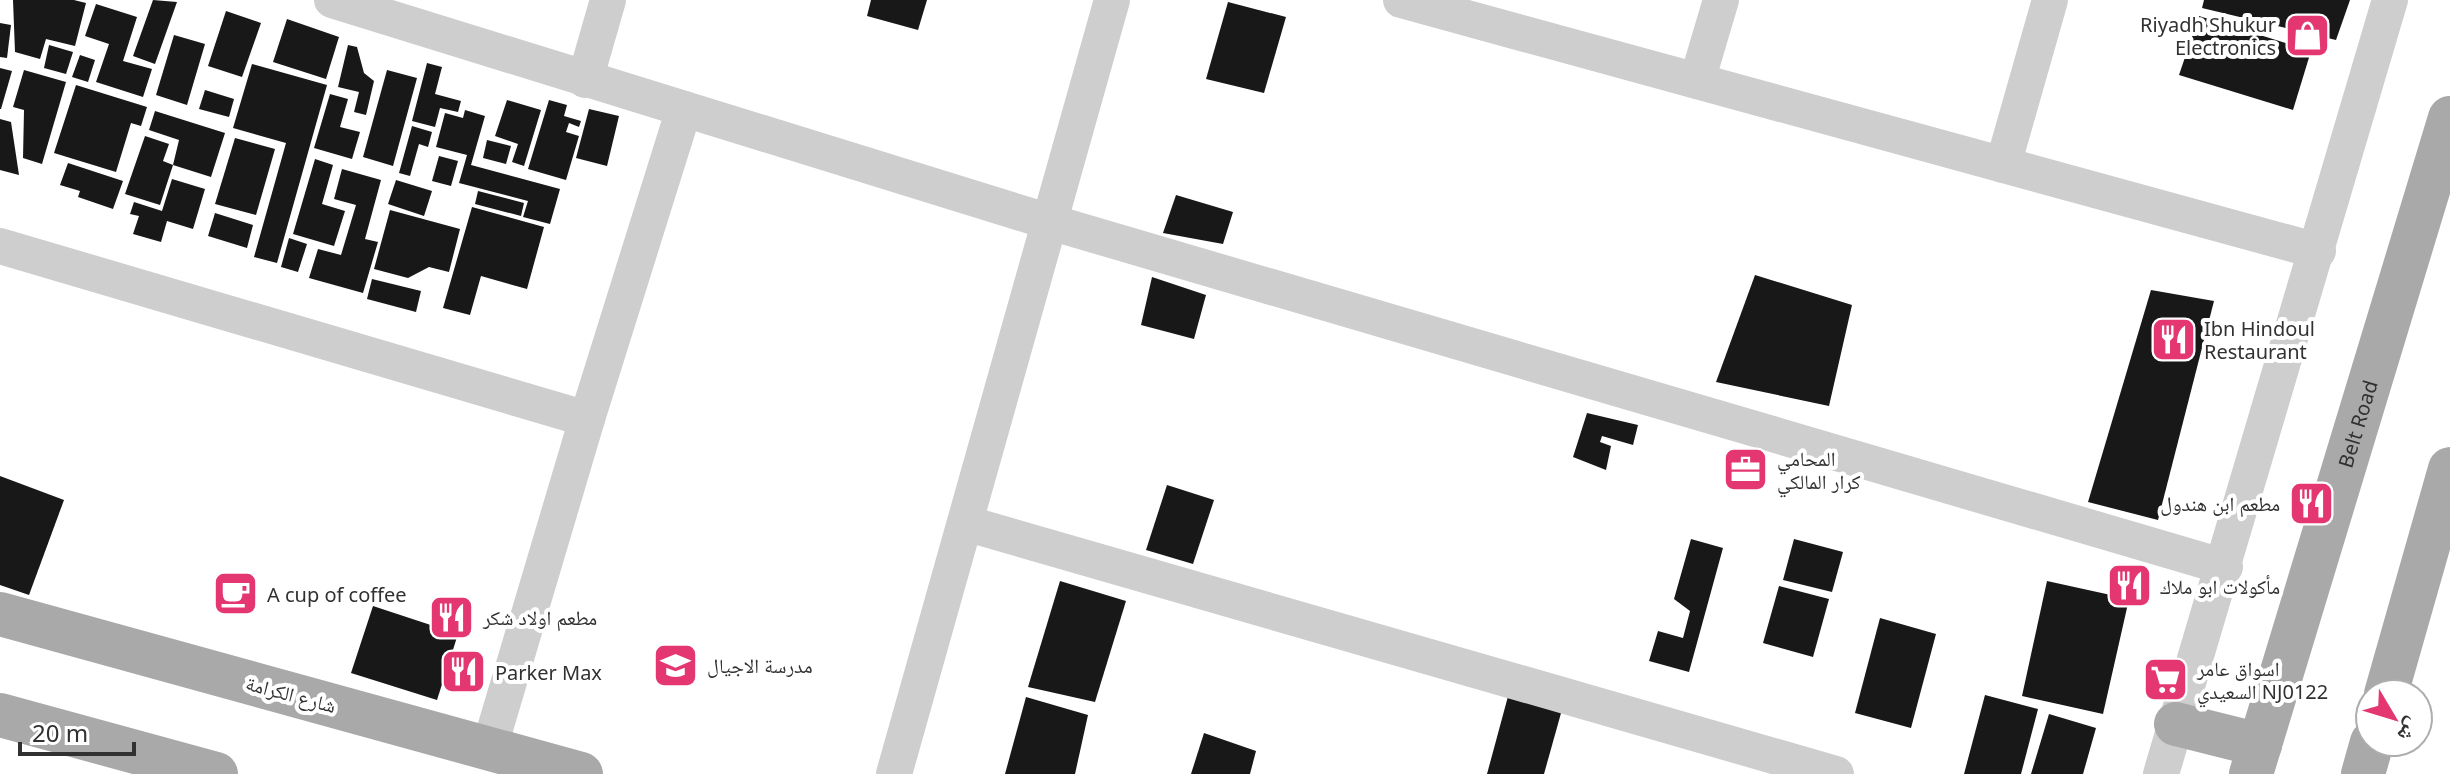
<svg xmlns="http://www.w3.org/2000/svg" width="2450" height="774" viewBox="0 0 2450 774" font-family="'Noto Sans','Noto Naskh Arabic',sans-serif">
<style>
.building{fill:#181818}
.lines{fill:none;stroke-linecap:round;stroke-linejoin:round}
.minor{stroke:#cecece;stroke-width:36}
.primary{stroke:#a9a9a9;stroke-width:44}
.labels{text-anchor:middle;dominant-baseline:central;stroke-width:8;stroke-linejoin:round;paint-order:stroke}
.poi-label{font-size:20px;fill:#313131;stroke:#fff;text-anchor:start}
.street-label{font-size:20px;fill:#313131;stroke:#fff}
</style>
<rect width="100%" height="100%" fill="#fff"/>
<g class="building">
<path d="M13,0H74L86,3L75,46L46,39L40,59L15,52Z"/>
<path d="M153,0L177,2L155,64L133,56Z"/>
<path d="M871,0H927L918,30L867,16Z"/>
<path d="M2204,0H2350L2336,40L2202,8Z"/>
<path d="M1228,2L1286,17L1264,93L1206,79Z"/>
<path d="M96,4L137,17L123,61L152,69L143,97L96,82L109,44L85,36Z"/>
<path d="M226,11L261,23L242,77L208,66Z"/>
<path d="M2199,16L2311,51L2293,110L2179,75Z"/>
<path d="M287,19L339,37L326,79L273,62Z"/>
<path d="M0,23L11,25L7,58L0,57Z"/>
<path d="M174,35L205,44L187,105L156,95Z"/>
<path d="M49,45L73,52L66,74L44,68Z"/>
<path d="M348,45L357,47L364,73L374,81L366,115L354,112L359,92L338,87Z"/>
<path d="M80,55L95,60L88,82L72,77Z"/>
<path d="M427,63L442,67L435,94L461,101L458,112L440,108L435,127L412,121Z"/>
<path d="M252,64L327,85L277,263L254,257L286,143L233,128Z"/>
<path d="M0,68L12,71L1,109H0Z"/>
<path d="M24,70L66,82L42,164L23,158L24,110L13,107Z"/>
<path d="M387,70L417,78L393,166L363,157Z"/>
<path d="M76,85L147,107L141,126L131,123L116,172L54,153Z"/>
<path d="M205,90L234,99L229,117L199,109Z"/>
<path d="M330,94L348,99L340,127L360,132L352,159L314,148Z"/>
<path d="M507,100L541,110L524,166L512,162L518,144L495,136Z"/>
<path d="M549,100L567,105L564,116L581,121L579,127L569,123L566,132L579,136L566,180L528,169Z"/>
<path d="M589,109L619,116L607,166L576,158Z"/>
<path d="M465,110L485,116L471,165L560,189L550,224L523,217L528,201L459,183L467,155L436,147L445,113L463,118Z"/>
<path d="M155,111L225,133L211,177L173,165L160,205L125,194L145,136L169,144L163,161L173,165L179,140L149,130Z"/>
<path d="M0,119L11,122L19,175L0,170Z"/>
<path d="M412,126L432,132L428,147L419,144L410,176L399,173Z"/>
<path d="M235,138L275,149L256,215L215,204Z"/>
<path d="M487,140L511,146L506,164L483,158Z"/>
<path d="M439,156L458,161L451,186L432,181Z"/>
<path d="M315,159L333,165L322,204L345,211L334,246L293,234Z"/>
<path d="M68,163L123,181L113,209L78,197L80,191L60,185Z"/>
<path d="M342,169L381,180L365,239L378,242L363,293L309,278L318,249L341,255L356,205L334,199Z"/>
<path d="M172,179L205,189L193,229L167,221L161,242L133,234L139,216L130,214L134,202L162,211Z"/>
<path d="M396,180L432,191L424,216L388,204Z"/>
<path d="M478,191L524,203L521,216L475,204Z"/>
<path d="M1176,195L1233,212L1223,244L1163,233Z"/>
<path d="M472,207L544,227L527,289L481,276L470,315L443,308Z"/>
<path d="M390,210L460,229L449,272L429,267L408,278L374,269Z"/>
<path d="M215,213L253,225L247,248L208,236Z"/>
<path d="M289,238L307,244L298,272L281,267Z"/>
<path d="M1755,275L1852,305L1829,406L1716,382Z"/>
<path d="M1152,277L1206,295L1194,339L1141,325Z"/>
<path d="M372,279L421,291L416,312L367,299Z"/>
<path d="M2151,290L2214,301L2158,520L2088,502Z"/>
<path d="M1587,413L1638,425L1633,445L1602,436L1600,442L1611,446L1606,470L1573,457Z"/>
<path d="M0,476L64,500L29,595L0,585Z"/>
<path d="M1167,485L1214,500L1193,564L1146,550Z"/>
<path d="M1691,539L1723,548L1689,672L1649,661L1658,631L1683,638L1690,611L1674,599Z"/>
<path d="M1794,539L1843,552L1832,592L1783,580Z"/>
<path d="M1060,581L1126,601L1095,702L1028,687Z"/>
<path d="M2047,581L2129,599L2103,714L2022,696Z"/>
<path d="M1779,586L1829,599L1813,657L1763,643Z"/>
<path d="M373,606L458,634L437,700L351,673Z"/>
<path d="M1880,618L1936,634L1911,728L1855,713Z"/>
<path d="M1510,689L1563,706L1544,774H1487Z"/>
<path d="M1985,695L2038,709L2021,774H1964Z"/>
<path d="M1026,697L1088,715L1075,774H1005Z"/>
<path d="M2049,714L2096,728L2083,774H2031Z"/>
<path d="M1204,733L1256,751L1250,774H1191Z"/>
</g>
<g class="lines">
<g class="minor">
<path d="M332,0L1050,222L2225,567"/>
<path d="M1401,0L2318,251"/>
<path d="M585,80L608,0"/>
<path d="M1697,81L1721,0"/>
<path d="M2003,165L2050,0"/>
<path d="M0,246L587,419"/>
<path d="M965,523L1836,774"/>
<path d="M489,749L587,419L684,109"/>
<path d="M894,774L1112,0"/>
<path d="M2161,774L2390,0"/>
</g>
<g class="primary">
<path d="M0,614L581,774"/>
<path d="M2386,694L2450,469"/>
<path d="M0,715L216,774"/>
<path d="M2176,724L2260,745"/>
<path id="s1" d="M2251,774L2450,118"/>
<path d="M2363,774L2372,742"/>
</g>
</g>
<defs>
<symbol id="shop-square" viewBox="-11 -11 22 22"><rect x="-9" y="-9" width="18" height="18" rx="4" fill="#e43772" stroke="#fff"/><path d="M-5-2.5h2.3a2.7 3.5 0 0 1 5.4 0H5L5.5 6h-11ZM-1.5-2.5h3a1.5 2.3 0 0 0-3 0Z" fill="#fff"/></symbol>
<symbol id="restaurant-square" viewBox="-11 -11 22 22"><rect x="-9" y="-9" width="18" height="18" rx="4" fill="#e43772" stroke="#fff"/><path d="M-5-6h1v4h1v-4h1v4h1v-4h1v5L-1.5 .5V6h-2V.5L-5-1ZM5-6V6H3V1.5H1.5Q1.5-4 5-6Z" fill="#fff"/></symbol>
<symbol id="office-square" viewBox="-11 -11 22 22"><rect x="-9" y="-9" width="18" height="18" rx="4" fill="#e43772" stroke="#fff"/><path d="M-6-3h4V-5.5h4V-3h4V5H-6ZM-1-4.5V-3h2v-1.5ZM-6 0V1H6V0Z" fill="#fff"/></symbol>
<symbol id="cafe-square" viewBox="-11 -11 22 22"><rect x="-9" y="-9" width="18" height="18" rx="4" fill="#e43772" stroke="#fff"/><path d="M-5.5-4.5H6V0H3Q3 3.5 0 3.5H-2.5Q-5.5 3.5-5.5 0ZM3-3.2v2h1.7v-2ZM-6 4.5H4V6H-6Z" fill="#fff"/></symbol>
<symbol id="school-square" viewBox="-11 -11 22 22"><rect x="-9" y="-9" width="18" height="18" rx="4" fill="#e43772" stroke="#fff"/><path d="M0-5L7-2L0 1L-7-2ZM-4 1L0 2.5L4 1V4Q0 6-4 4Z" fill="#fff"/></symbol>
<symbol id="supermarket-square" viewBox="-11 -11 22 22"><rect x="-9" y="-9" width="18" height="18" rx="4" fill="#e43772" stroke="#fff"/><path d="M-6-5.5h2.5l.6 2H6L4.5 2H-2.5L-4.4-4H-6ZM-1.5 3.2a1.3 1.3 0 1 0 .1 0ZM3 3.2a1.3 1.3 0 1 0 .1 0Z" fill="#fff"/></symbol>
</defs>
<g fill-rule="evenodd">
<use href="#shop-square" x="2282" y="10" width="51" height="51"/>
<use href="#restaurant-square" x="2148" y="314" width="51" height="51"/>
<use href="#office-square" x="1720" y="444" width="51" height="51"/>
<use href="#restaurant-square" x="2286" y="478" width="51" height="51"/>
<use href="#restaurant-square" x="2104" y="560" width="51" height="51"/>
<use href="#cafe-square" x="210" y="568" width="51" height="51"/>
<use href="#restaurant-square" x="426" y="592" width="51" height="51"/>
<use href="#school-square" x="650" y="640" width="51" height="51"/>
<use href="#restaurant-square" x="438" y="646" width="51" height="51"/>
<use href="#supermarket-square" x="2140" y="654" width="51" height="51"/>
</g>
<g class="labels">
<g class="poi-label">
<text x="2276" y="24" text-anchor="end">Riyadh Shukur<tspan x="2276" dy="23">Electronics</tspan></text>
<text x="2204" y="328">Ibn Hindoul<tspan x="2204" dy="23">Restaurant</tspan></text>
<text x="1777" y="458">المحامي<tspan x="1777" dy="23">كرار المالكي</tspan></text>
<text x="2280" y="503" text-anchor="end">مطعم ابن هندول</text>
<text x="2160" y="586">مأكولات ابو ملاك</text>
<text x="267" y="594">A cup of coffee</text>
<text x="483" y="617">مطعم اولاد شكر</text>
<text x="707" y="665">مدرسة الاجيال</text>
<text x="2197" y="668">اسواق عامر<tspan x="2197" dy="23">السعيدي NJ0122</tspan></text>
<text x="495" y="672">Parker Max</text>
</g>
<g class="street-label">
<text stroke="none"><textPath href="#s1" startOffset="366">Belt Road</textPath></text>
<text transform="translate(291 694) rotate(15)">شارع الكرامة</text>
</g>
</g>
<g transform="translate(2394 718) rotate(128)"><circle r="38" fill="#ffffff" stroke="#adadad" stroke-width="2"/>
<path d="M0-6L14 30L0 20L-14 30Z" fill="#e43772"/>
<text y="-12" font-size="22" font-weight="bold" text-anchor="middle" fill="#313131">ش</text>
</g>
<path d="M20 742v12h114v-12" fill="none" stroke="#313131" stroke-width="4"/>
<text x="32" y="742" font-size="24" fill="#313131" stroke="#ffffff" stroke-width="6" paint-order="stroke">20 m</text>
</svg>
